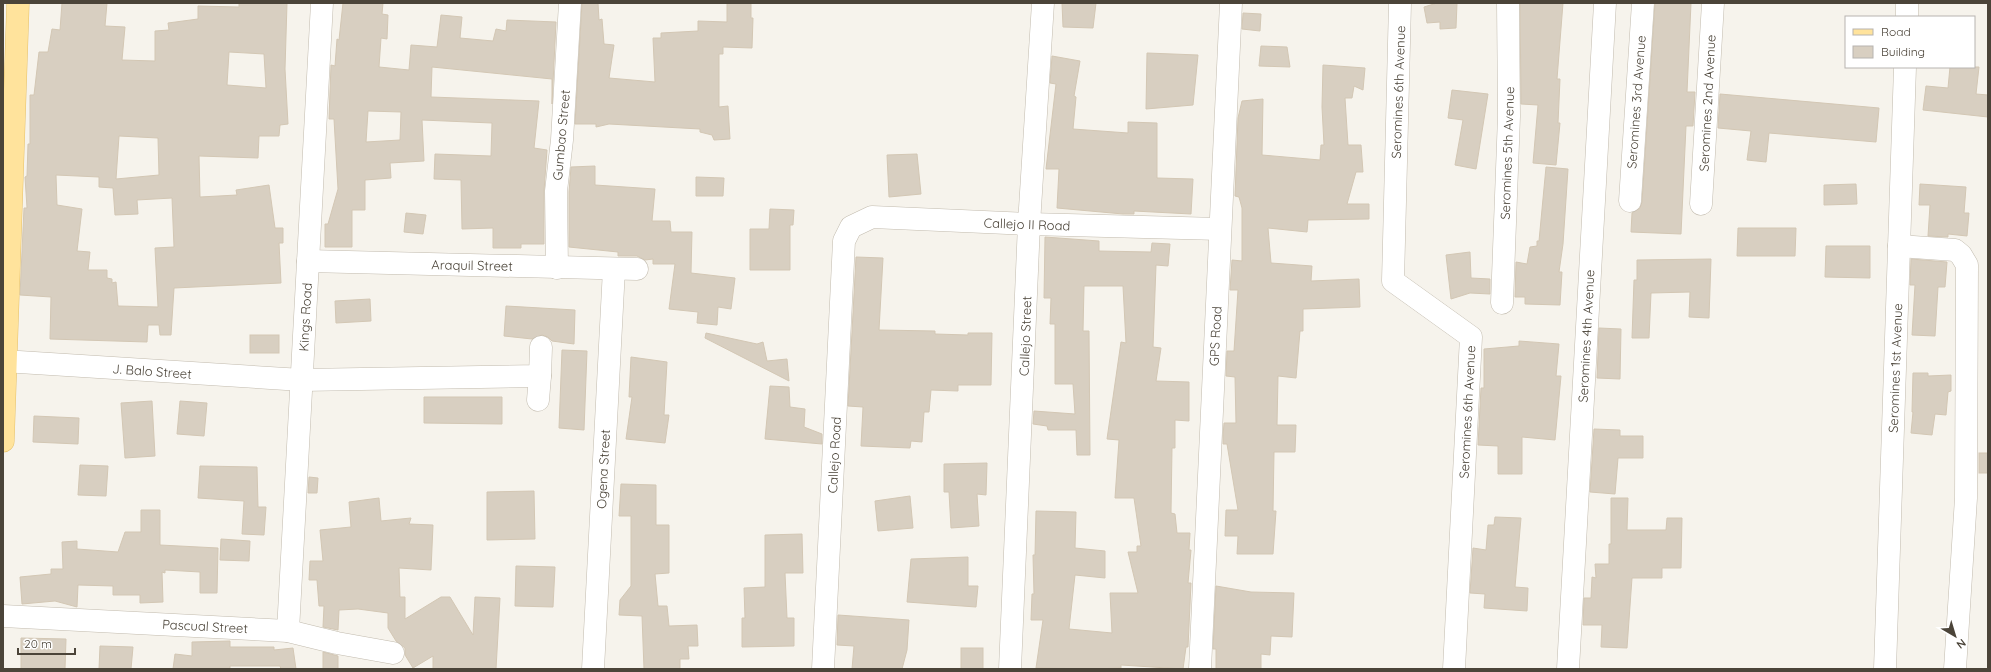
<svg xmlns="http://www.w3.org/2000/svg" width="1991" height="672" viewBox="0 0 1991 672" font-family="Quicksand,sans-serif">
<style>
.building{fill:#d8cfc1;stroke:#d3c7b4;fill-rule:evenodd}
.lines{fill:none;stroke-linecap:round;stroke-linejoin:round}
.minor-casing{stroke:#c2bbae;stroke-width:23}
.major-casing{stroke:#e6c16a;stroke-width:23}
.minor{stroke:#fff;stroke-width:22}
.major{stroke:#ffe39c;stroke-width:22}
.labels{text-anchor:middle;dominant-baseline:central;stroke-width:3;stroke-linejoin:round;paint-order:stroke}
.street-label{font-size:13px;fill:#4b4439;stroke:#fff}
</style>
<rect width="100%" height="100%" fill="#f6f3ec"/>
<g class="building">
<path d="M62,3H107L105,26L125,27L122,60L155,61V31L169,30L168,23L198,19V6L239,7V3H287L285,69L288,124L280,125L279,136H259L258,158L199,156L200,197L237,195L236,190L269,185L275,228H283V243H279L281,283L174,288L171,335H160L159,325H148L147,342L50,339L51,297L20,295L24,208H27L25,177L27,176L28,144H30V95H34L39,52H48L52,29L60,30ZM229,52L264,54L266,88L227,85ZM119,136L158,138L159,175L116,179ZM56,175L99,177V187L113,188L115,215L138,214L137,200L172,198L174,247L155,248L158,307L118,306L116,282L112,283V279L107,278V270H88L90,252L77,251L82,209L57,205Z"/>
<path d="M343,3H383L382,14L388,15L387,39L381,38L379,67L409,70L411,45L437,47L441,15L462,17L460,38L493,41L496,29L506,31L507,20L556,22L552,104V79L432,67L431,97L539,101L534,148L547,150L544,191V244H521V248H493V228L462,229L461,180L434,179L435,154L491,156L492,123L422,120L424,161L390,163L391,178L365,180V210H352V247H325V224H328L338,189L334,119H329L331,65L335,66L337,39L339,40ZM368,111L401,112L400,140L366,142Z"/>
<path d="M582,3H598L599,20L602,19L604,44L614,45L609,78L655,82L653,38H661V33L698,31V21L727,22V3H751V18H753L752,48L723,47V54H719V107L728,106L730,139L714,140L712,135L700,132V129L609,124L596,127V124H575Z"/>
<path d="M1062,3H1096L1093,28L1063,27Z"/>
<path d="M1437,3H1457L1456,28L1440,29V22L1427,23L1424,7Z"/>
<path d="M1520,3H1563L1557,79H1560L1558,123H1560L1556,165L1533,163L1538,105L1521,104Z"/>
<path d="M1655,3H1691L1687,92H1695L1693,126H1686L1681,234L1631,232L1632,213L1640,208L1642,202Z"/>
<path d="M1243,13L1261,14L1260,31L1242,29Z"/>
<path d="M1261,46L1287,47L1290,67L1259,66Z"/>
<path d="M1147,53L1198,55L1193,105L1146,109Z"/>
<path d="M1052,56L1080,61L1074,96L1076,97L1073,129L1128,133V122L1157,123V178L1193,179L1191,214L1134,211V214H1123L1057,208L1059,169H1046L1056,84L1050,83Z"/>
<path d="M1323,65L1365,68L1363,90L1354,86L1352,98H1345L1348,145H1361L1363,172H1356L1347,204H1369V219L1308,220L1307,232L1268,228L1271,263L1312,266L1311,281L1359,279L1360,307L1303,309V331H1300L1296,378L1278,376L1277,425H1296L1295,452H1274L1273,511H1276L1273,554H1237L1238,536H1225L1226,510H1238L1227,444H1223V436L1224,423H1236L1235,377L1226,376L1227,351H1234L1238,290H1230L1232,260L1242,261V208L1239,197L1235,196L1238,118L1242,101L1263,99L1262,155L1320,160L1321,145H1324L1322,107Z"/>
<path d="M1950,67H1979L1976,94L1988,95V117L1923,110L1926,86L1948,88Z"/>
<path d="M1452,90L1488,94L1476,169L1455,165L1463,120L1448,118Z"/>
<path d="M1720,94L1879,108L1876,142L1769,133L1766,162L1747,160L1751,131L1718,128Z"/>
<path d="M917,154L921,194L889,197L887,155Z"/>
<path d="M595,166V185L655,189L652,221H670L671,232H692L691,273L735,278L731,309L718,307L717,325L697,323L698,312L669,309L675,264H653V259L645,260L637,256H618V252L569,247V192L571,167Z"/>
<path d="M1546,167L1568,169L1563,244L1559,272H1562L1560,305L1525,304V297H1515L1516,262L1527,264L1530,247L1537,246V241H1539Z"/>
<path d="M696,177L724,178L723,196H696Z"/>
<path d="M1856,184L1857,204L1824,205V185Z"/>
<path d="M1920,184L1966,187L1964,213H1969L1967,236L1948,234V237L1928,236L1930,205H1919Z"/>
<path d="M770,209L794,210L793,225H790V270H750V229H769Z"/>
<path d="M406,213L426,215L423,234L404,232Z"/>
<path d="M1738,228H1796L1795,256H1737Z"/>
<path d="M1045,237L1099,241V251L1151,252L1152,243L1170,244L1168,266L1156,265L1153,347L1161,348L1156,381L1189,382V421L1175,420V448H1172L1171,513L1175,514L1177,533H1190L1189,550H1191L1188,583H1191L1188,647H1186L1183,669L1121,665V668L1094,669L1036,668L1043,620H1031L1032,594H1034L1033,555H1035L1036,511L1076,512L1075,548L1105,551V578L1075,575L1069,629L1112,633L1110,593H1138L1128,552H1137V546H1141L1134,498H1115L1119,440L1107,439L1121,342L1126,343L1123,286H1084L1083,331H1089L1090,455H1077L1076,430H1048L1047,426L1033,424L1034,411L1075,414L1073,384H1055V324H1050L1051,298H1044Z"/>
<path d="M1826,246H1870V278L1825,277Z"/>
<path d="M1470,252L1471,278L1490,279V294L1470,293L1451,299L1446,255Z"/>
<path d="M856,257L883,258L879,330L935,331V334L968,335V333H992L991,385H958V391L931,390L929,412H924L922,442L911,441L910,448L861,446L863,407L848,406Z"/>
<path d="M1711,259L1709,318L1689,317L1690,292L1651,293L1649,338H1632L1634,280H1637V260Z"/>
<path d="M1911,259L1947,262L1945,287H1938L1935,336L1912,335L1915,285H1910Z"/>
<path d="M370,299L371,321L336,323L335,301Z"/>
<path d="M506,306L575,310L574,344L552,341L548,337L542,335L532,339L504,336Z"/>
<path d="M1599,328L1621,329L1620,379L1597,378Z"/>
<path d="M706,333L757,344L763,342L767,361L787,359L789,381L705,338Z"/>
<rect x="250" y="335" width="29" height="18"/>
<path d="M1519,341L1559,344L1556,376H1561L1555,440L1522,437V474H1498V446L1478,445L1481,388H1484V349L1519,346Z"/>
<path d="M562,350L587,351L584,430L559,428Z"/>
<path d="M631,357L667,362L664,415H669L665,443L626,439L632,397H629Z"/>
<path d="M1913,373H1928V376L1951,375V391L1948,392L1946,415L1935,414L1932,435L1911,433L1913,412H1912Z"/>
<path d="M770,386L789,387L790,407L805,409L804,427L822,434V444L765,439Z"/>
<path d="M424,397H502V424L424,423Z"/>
<path d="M152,401L155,456L125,458L121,403Z"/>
<path d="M180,401L207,403L204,436L177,434Z"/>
<path d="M34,416L79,418L78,444L33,442Z"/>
<path d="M1594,429L1620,430V436H1643V458H1618L1615,494L1590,492Z"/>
<rect x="1979" y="453" width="9" height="20"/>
<path d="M987,463L986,495L977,494L979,526L951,528L949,492H944V464Z"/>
<path d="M80,465L108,466L106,496L78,495Z"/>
<path d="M200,466L257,467L258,507H266L264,535L242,534L244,501L198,498Z"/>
<path d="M309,477L318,478L317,493H308Z"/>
<path d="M621,484L656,485V525H669V573L655,574L658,606H667L669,626L697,625L698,646H688L689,659H680V669H644L642,616L619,615L620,600L631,586V516H619Z"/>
<path d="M534,491L535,539L487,540V492Z"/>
<path d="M910,496L913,528L878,531L875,501Z"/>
<path d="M379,498L381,521L411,518L409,524L433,525L431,570L399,568L400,597H405V619L441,597H450L473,635L475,597L500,598L496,669H433V656L413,668L405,655V648L396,641L388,628V613L358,609L339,610L338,630L323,627L324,606H319L317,580H309L310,561H323L320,530L351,527L349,502Z"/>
<path d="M1611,498H1628L1627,530H1666L1667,518H1682L1681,568H1662V578H1632L1627,648L1601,647L1602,625H1583L1584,598H1591L1592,577L1596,578L1595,564H1609V544H1611Z"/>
<path d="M141,510H160V545L218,548L217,593H200V572L165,570V573L162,572L163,602L140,603V595H113V586L78,585L77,607L55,601L22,604L20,577L51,574V569H63L62,542L77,541V549L118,552L125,532H141Z"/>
<path d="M1495,517L1521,518L1515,587L1528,588L1527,611L1484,608L1485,594L1470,593L1473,548L1486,550L1488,525H1494Z"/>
<path d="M802,534L803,573H785L787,618H794V646L742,647V618H745L744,588L765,587V535Z"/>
<path d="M221,539L250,541L249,561L220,560Z"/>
<path d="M968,557V586H978L976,607L907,602L911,559Z"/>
<path d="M516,566L555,567L553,607L515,606Z"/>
<path d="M1216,586L1251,592L1294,593L1292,637L1271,636L1270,655L1261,654V669H1216V649H1213Z"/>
<path d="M838,615L909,620L907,650L902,669H852L854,646L837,645Z"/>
<path d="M21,638L66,639L65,669H21Z"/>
<path d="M230,641V647H274V650L293,648L296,669H281L280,666H230V669H173L175,654L192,656V642Z"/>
<path d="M100,646L133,647L131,669H99Z"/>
<rect x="961" y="648" width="22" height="21"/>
<path d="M323,652L338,656V669H323Z"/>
</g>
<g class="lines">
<defs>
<g id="minor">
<path d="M1400,3L1393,281L1471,337L1454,669"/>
<path d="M1907,17V3"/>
<path d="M1630,201L1643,3"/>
<path d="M1701,204L1713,3"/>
<path d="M1899,246L1955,250L1961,255L1967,265L1966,498L1955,669"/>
<path d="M308,261L637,269"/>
<path d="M557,268L556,191L562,140L570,3"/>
<path d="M1502,303L1509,116L1508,3"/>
<path d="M3,361L302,380L540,376L541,347"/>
<path d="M538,400L540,376"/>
<path d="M3,616L288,631L337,643L393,653"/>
<path d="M288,631L322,3"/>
<path d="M593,669L614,269"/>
<path d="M823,669L844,241L851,227L872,217L1029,224L1220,229"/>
<path d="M1010,669L1029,224L1043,3"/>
<path d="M1200,669L1231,3"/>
<path d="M1568,669L1605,3"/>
<path d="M1885,669L1905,67"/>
</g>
<path id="major" d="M3,441L18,3"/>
</defs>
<use href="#minor" class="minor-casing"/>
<use href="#major" class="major-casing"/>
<use href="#minor" class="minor"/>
<use href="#major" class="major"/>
</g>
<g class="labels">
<g class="street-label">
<text transform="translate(1398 92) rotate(-88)">Seromines 6th Avenue</text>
<text transform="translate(1636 102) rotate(-86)">Seromines 3rd Avenue</text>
<text transform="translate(1707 103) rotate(-87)">Seromines 2nd Avenue</text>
<text transform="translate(561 135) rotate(-85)">Gumbao Street</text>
<text transform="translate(1507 153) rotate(-88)">Seromines 5th Avenue</text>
<text transform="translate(1027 224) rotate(2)">Callejo II Road</text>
<text transform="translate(472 265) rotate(1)">Araquil Street</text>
<text transform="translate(305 317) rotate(-87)">Kings Road</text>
<text transform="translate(1025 336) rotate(-88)">Callejo Street</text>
<text transform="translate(1215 336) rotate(-87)">GPS Road</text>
<text transform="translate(1586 336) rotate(-87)">Seromines 4th Avenue</text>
<text transform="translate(1895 368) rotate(-88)">Seromines 1st Avenue</text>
<text transform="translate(152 371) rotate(4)">J. Balo Street</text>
<text transform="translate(1467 412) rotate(-87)">Seromines 6th Avenue</text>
<text transform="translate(834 455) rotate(-87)">Callejo Road</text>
<text transform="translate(603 469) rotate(-87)">Ogena Street</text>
<text transform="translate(205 626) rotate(3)">Pascual Street</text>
</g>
</g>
<rect width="1991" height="672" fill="none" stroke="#4b4439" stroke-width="8"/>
<rect x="1845" y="16" width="130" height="52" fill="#ffffff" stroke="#b7b4b0"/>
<rect x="1853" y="29" width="20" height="6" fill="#ffe39c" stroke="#b7b4b0"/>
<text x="1881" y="36" font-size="12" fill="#4b4439">Road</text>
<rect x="1853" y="46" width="20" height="12" fill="#d8cfc1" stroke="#b7b4b0"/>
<text x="1881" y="56" font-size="12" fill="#4b4439">Building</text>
<g transform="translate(1955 636) rotate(142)" stroke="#ffffff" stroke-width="3" paint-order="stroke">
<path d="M0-3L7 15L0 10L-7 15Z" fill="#4b4439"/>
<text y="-6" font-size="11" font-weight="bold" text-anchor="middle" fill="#4b4439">N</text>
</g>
<path d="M18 648v6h57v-6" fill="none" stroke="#4b4439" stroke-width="2"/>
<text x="24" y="648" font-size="12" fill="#4b4439" stroke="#ffffff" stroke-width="3" paint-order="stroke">20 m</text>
</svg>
